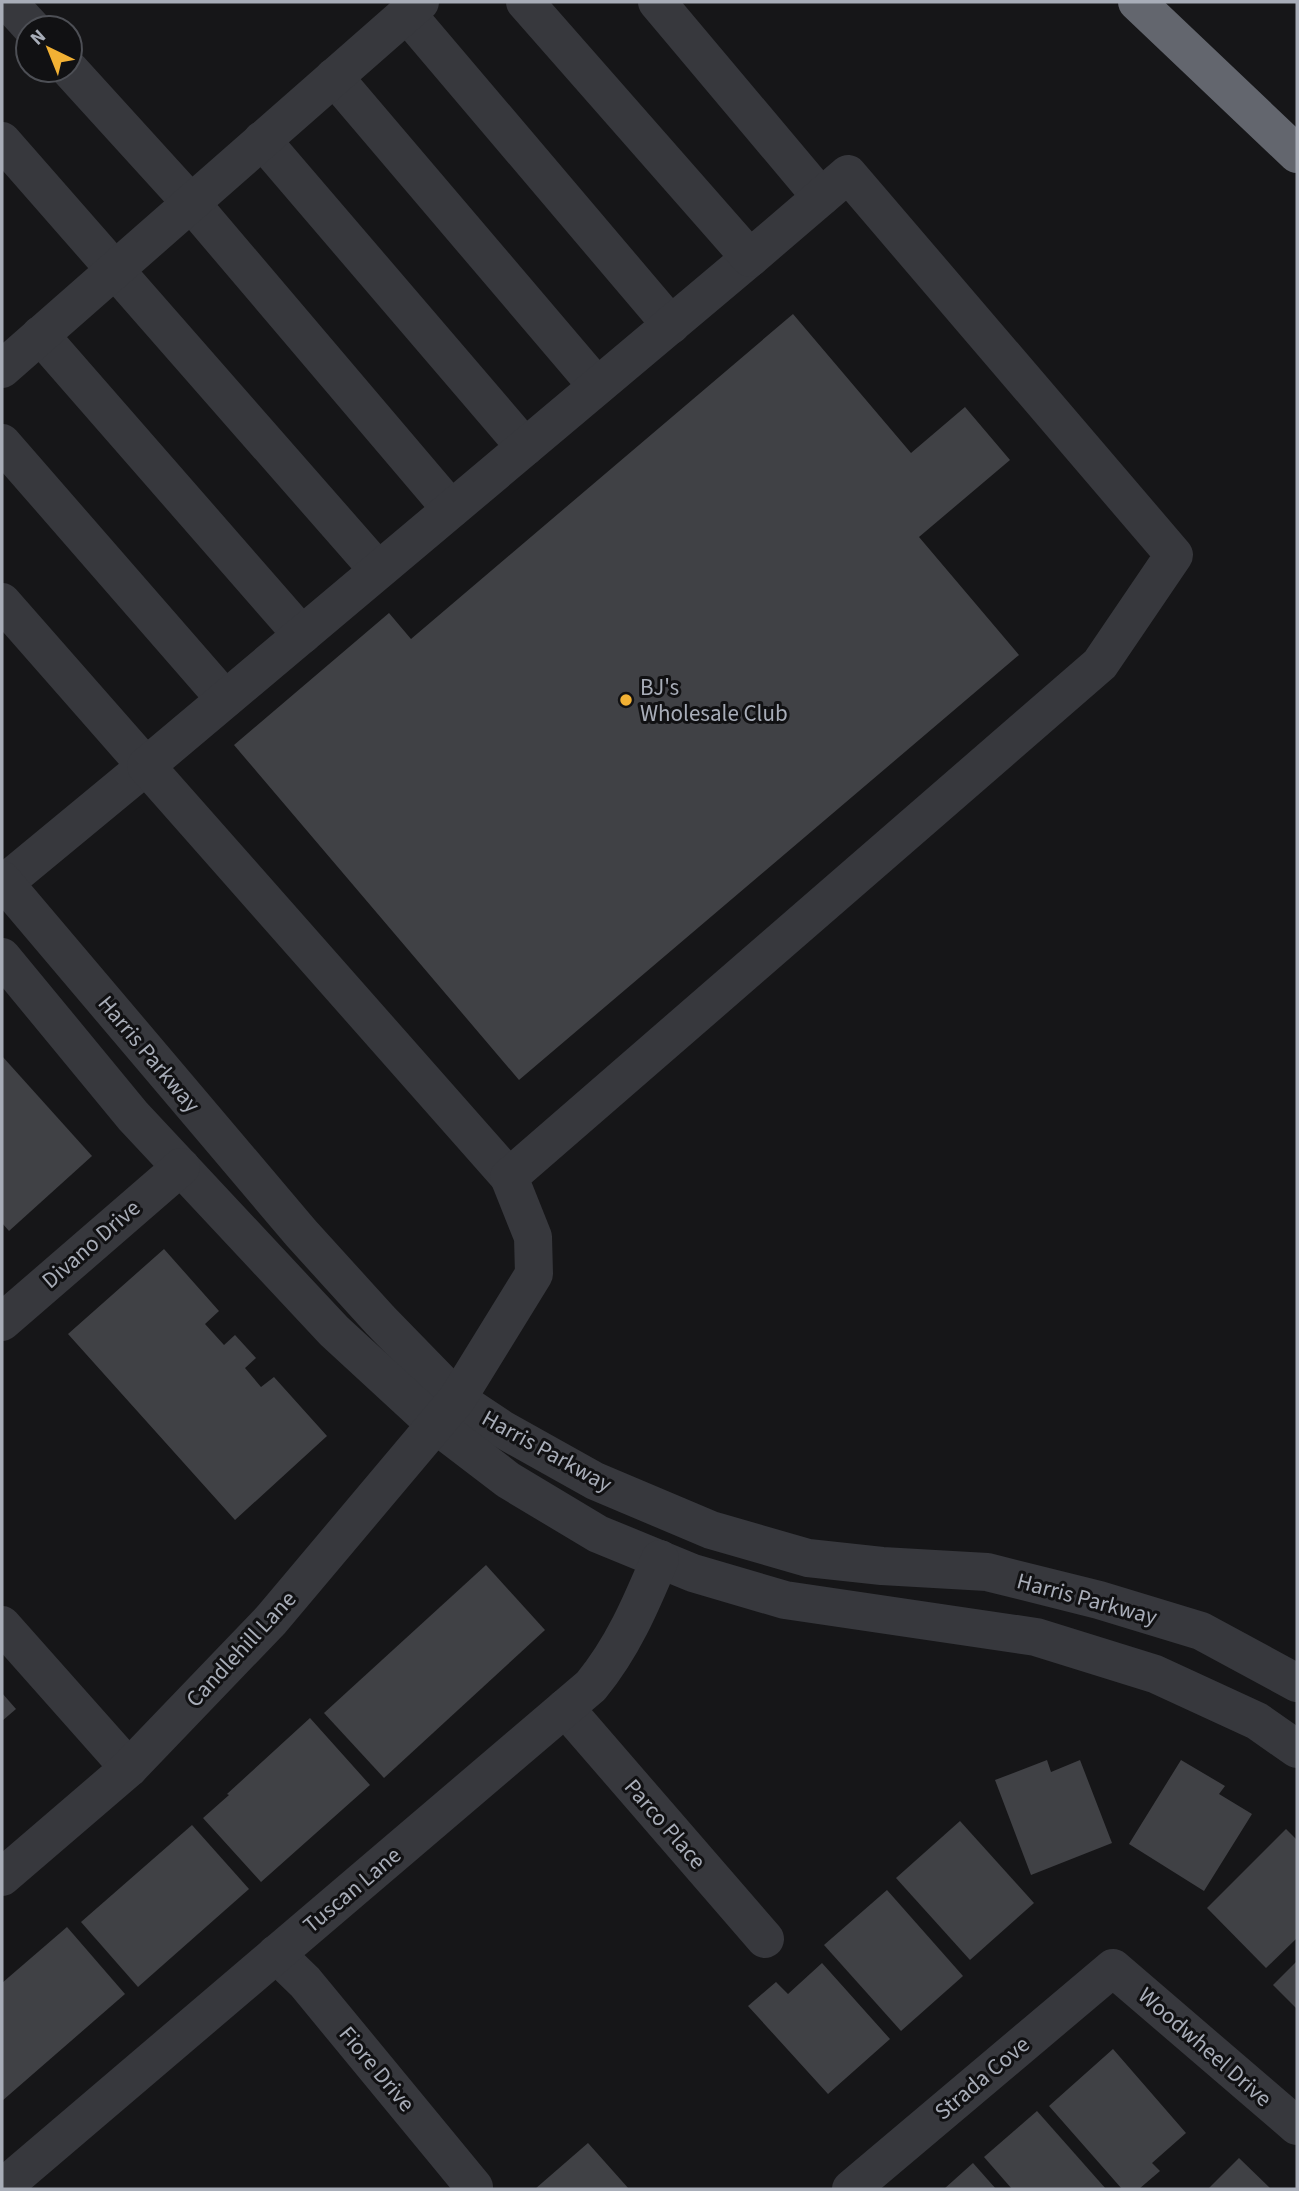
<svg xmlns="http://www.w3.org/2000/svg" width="1299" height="2191" viewBox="0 0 1299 2191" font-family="'Source Sans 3',sans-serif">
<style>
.building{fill:#404145}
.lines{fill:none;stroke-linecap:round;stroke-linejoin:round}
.minor{stroke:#37383d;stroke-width:38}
.highway{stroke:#63666e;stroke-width:38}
.poi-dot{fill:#f2b134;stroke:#111113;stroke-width:2.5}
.labels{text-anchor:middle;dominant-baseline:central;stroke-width:6;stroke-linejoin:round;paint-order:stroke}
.poi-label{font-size:23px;fill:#a8adb8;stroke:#111113;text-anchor:start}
.street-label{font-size:23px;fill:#a8adb8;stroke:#111113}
</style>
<rect width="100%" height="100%" fill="#161618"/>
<g class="building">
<path d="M793,314L911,453L965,407L1010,460L919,537L1019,655L519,1080L234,745L389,613L411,639Z"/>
<path d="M2,1056L92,1156L9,1231L2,1223Z"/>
<path d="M164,1249L219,1311L205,1324L224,1345L235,1335L256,1358L245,1368L261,1387L274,1377L327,1436L235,1520L68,1334Z"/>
<path d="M486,1565L545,1630L384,1778L324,1713Z"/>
<path d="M2,1693L16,1709L2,1721Z"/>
<path d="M310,1718L370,1785L261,1882L203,1818L229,1795L227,1794Z"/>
<path d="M1047,1760L1051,1772L1080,1760L1112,1843L1031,1875L995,1780Z"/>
<path d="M1181,1760L1225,1786L1219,1794L1252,1814L1204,1891L1129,1844Z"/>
<path d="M960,1821L1034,1903L970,1960L896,1878Z"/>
<path d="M192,1825L249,1889L138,1987L81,1922Z"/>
<path d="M1286,1829L1297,1840V1938L1266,1968L1207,1908Z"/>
<path d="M887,1890L963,1976L901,2031L824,1945Z"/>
<path d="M67,1927L125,1994L2,2101V1983Z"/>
<path d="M1297,1961V2009L1273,1985Z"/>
<path d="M822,1963L890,2039L828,2094L748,2006L776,1982L788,1994Z"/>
<path d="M1113,2049L1186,2133L1152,2163L1160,2171L1139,2189H1122L1049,2106Z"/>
<path d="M1037,2111L1106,2189H1012L984,2157Z"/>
<path d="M588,2143L629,2189H535Z"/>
<path d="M1239,2158L1271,2189H1208Z"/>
<path d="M973,2163L996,2189H944Z"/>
</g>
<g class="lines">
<g class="minor">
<path d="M8,2L32,28"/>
<path d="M657,2L821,197"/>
<path d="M407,14L671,325"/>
<path d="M70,70L191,203L451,509"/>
<path d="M334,77L597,386"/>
<path d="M262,140L525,447"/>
<path d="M2,141L378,570"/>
<path d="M40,335L302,635"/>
<path d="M2,369L420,2"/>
<path d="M2,443L225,699"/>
<path d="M2,602L146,766L2,885"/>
<path d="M2,880L301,1233L380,1320L457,1399L502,1429L595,1481L711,1530L808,1558L882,1566L987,1572L1099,1600L1201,1631L1297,1683"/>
<path d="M2,957L133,1116L334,1331L436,1425L508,1480L598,1534L693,1573L785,1600L1036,1637L1155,1674L1257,1721L1297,1749"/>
<path d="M509,1177L146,766L750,258"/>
<path d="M2,1322L181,1167"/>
<path d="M2,1625L129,1768"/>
<path d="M565,1708L765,1939"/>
<path d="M2,1877L129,1768L271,1620L457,1399L534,1274L533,1237L509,1177L1100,664L1174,555L848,174L750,258L525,2"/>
<path d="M276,1954L305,1982L474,2187"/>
<path d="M2,2188L591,1686C623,1647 641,1604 660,1559"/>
<path d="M851,2189L1113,1968L1297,2126"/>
</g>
<path class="highway" d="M1137,2L1297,154"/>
</g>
<circle class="poi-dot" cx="626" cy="700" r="7"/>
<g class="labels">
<g class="poi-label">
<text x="640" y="687">BJ's<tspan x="640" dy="26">Wholesale Club</tspan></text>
</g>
<g class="street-label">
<text transform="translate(149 1054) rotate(50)">Harris Parkway</text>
<text transform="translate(91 1244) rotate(-41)">Divano Drive</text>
<text transform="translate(547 1451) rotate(29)">Harris Parkway</text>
<text transform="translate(1087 1599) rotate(15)">Harris Parkway</text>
<text transform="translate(241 1649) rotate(-47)">Candlehill Lane</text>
<text transform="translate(665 1824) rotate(49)">Parco Place</text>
<text transform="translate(352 1890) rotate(-40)">Tuscan Lane</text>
<text transform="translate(1205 2047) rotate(41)">Woodwheel Drive</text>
<text transform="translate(377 2069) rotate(50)">Fiore Drive</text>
<text transform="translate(982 2078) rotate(-40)">Strada Cove</text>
</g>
</g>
<rect width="1299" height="2191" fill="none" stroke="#a8adb8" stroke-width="7"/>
<g transform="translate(49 49) rotate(317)"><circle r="33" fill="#111113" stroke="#4d4f55" stroke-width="2"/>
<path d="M0-5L12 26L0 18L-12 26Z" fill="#f2b134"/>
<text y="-10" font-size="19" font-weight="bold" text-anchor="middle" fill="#a8adb8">N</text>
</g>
</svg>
